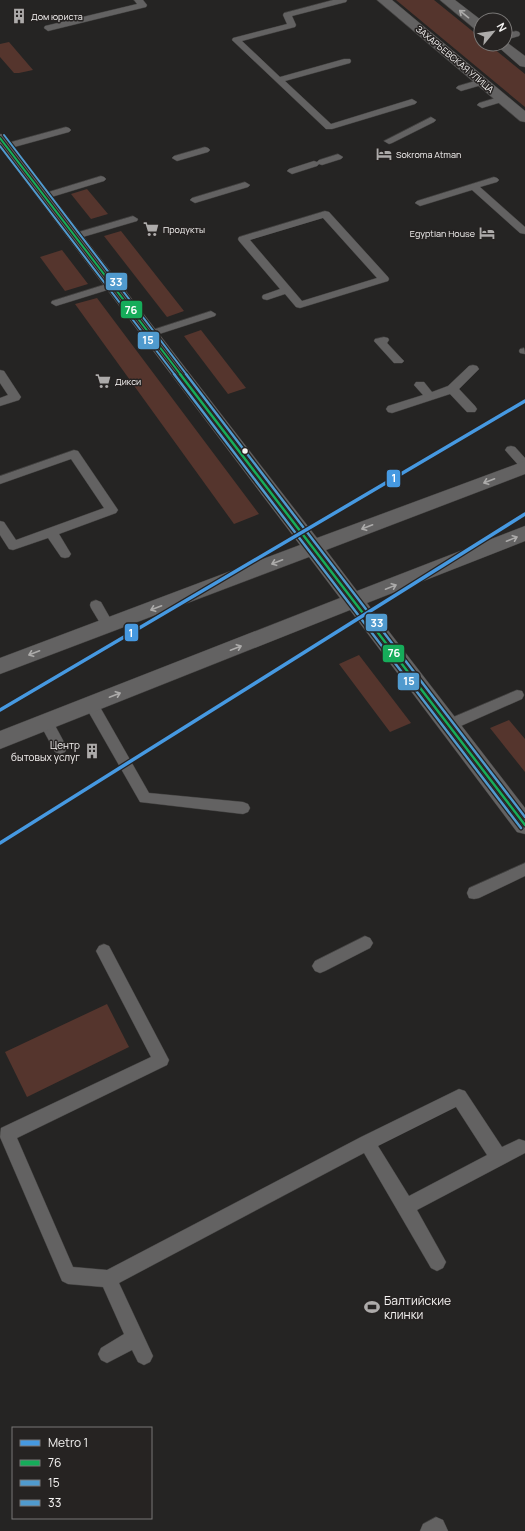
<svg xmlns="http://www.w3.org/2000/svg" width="525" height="1531" viewBox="0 0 525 1531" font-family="Manrope,sans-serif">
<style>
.green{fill:#55352d}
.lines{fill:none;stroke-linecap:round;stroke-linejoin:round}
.service-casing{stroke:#403f3e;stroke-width:1}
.minor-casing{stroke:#403f3e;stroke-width:1}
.tertiary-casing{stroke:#403f3e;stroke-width:1}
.service{fill:#636262;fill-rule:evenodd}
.minor{fill:#636262;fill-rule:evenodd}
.tertiary{fill:#636262;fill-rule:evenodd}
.bus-1-far1-casing{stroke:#262322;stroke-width:4}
.bus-1-casing{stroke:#262322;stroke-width:5}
.bus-2-far1-casing{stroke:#262322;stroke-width:4}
.bus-2-casing{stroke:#262322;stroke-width:5}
.bus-3-far1-casing{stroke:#262322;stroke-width:4}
.bus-3-casing{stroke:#262322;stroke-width:5}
.bus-1-far1{stroke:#16ac5a;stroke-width:2}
.bus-1{stroke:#16ac5a;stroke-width:2.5}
.bus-2-far1{stroke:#509ace;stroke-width:2}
.bus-2{stroke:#509ace;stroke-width:2.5}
.bus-3-far1{stroke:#509ace;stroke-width:2}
.bus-3{stroke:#509ace;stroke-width:2.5}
.metro-1-casing{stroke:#262322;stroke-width:6}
.metro-1{stroke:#4699e1;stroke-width:3.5}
.oneway{stroke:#acabaa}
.bus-dot{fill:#f6f4f3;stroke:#262322;stroke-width:1.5}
.labels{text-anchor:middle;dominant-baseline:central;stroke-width:3;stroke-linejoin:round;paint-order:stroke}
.far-poi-label{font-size:9px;fill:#f6f4f3;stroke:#262322;text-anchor:start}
.far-street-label{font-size:9px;fill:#f6f4f3;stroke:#262322}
.poi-label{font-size:10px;fill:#f6f4f3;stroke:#262322;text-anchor:end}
.near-poi-label{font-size:12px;fill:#f6f4f3;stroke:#262322;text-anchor:start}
.line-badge{stroke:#262322;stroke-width:1.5}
.badge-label{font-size:11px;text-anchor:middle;font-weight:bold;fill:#fff}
</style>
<rect width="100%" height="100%" fill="#252423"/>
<g class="green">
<path d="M396,0H434L481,38V44H488L525,74V107Z"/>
<path d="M9,42L33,70L19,73H14L0,57V44Z"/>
<path d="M87,189L108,214L91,219L71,194Z"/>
<path d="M121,231L184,311L167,317L104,236Z"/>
<path d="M62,250L88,284L65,291L40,257Z"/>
<path d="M97,298L259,514L234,524L75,304Z"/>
<path d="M201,330L246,388L228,394L184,336Z"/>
<path d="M359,655L411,723L390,732L339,664Z"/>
<path d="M509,720L525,739V772L490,728Z"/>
<path d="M107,1004L129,1047L27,1097L5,1052Z"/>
</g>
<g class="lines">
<defs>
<g id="service">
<path d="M134,0H143L147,5L146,7L48,31L44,28L45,26L137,4Z"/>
<path d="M333,0H347L346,2L292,16L296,25L295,27L242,41L280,77L344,59H350L351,61L350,63L285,81L331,124L412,99L417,102L415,104L332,129H326L232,40L233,38L287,24L283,15L284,13Z"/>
<path d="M516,31L519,32L520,34L519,36L505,40V34Z"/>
<path d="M482,79L485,80L486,82L485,84L461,91L456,88L458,86Z"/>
<path d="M502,96L507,99L505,101L482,108L477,105L479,103Z"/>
<path d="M431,117L436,120L434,122L392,143L389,144L384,141Z"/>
<path d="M66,127L69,128L71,130L69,132L7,149L2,146L4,144Z"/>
<path d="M205,147L208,148L210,150L208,152L177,161L172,158L174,156Z"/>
<path d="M338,154L343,157L341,159L322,165L319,164L317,166L292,174L287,171L289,169L314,161L317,162L319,160Z"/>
<path d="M101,176L104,177L106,179L104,181L45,199L40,196L42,194Z"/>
<path d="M494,177L497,178L499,180L497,182L480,187L525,227V234L520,233L472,190L420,206L415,203L417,201Z"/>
<path d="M245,182L250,185L248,187L195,203L190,200L192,198Z"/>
<path d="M325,211L329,212L388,277L389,279L388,281L300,308L296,307L285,294L267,300L263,299L262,297L263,295L280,289L239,241L238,239L239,237ZM323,218L377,278L302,301L250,240Z"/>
<path d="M133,216L138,219L137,221L76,239L71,236L72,234Z"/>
<path d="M113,282L118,285L117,287L56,306L51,303L52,301Z"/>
<path d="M211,311L216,314L215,316L150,337L145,334L146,332Z"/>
<path d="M384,337L388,338L389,340L387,343L402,359L404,361L402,363H394L374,341L375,339Z"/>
<path d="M524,348L525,354L520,353L519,351L520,349Z"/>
<path d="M473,365L477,366L479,369L459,389L475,406L477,409L475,412H467L450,394L392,413L388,412L386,409L388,406L423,395L414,385L416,382H424L432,392L448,386L469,366Z"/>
<path d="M0,370L4,371L21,397L19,400L0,406V398L8,395L0,383Z"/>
<path d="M511,446L515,447L525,458V469L521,468L505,450L507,447Z"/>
<path d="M74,450L78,451L116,507L118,510L116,513L59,534L71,554L69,557L65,558L61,557L48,538L13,550L9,549L0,535V521L4,522L16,540L104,508L71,459L0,484V476Z"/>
<path d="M96,600L101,602L114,625L113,628L108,630L103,628L91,608L90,605L91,602Z"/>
<path d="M517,690L522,691L524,695L522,699L454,729L449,730L444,729L442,725L444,721Z"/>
<path d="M91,699L96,700L149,793L243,802L248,804L250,808L248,812L243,814L140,802L84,704L86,700Z"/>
<path d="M46,717L51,718L65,744L67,748L65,752L60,754L55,752L39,722L41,718Z"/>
<path d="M525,863V876L479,898L474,899L469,898L467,893L469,888Z"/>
<path d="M365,936L370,938L373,943L370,948L325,971L320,973L315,971L312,966L315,961Z"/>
<path d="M104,944L109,946L169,1060L167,1065L17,1138L73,1267L107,1270L361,1137L459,1089L465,1091L502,1147L519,1139L525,1141V1153L417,1210L446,1262L443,1268L437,1271L431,1268L364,1153L119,1283L153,1356L150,1362L144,1365L138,1362L132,1350L107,1363L101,1360L98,1354L101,1348L124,1334L103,1287L68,1284L62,1281L0,1137L1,1128L151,1057L96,951L99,946ZM456,1107L487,1155L409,1196L378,1146Z"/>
<path d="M436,1517L443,1520L448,1531H420L423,1524Z"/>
</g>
<g id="minor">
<path d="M377,0H392L525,111V122L520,121Z"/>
<path d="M440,0H455L481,20V31L476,30Z"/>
<path d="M505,41L525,56V67L520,66L495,44H505Z"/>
</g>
<path id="tertiary" d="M0,134L5,135L317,538L525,461V474L326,550L357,591L525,526V541L367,603L525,808V834L517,832L350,610L0,749V731L340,598L309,557L0,674V658L300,545L0,148Z"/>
</defs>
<use href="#service" class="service-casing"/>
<use href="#minor" class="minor-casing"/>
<use href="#tertiary" class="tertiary-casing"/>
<use href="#service" class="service"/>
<use href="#minor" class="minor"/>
<use href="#tertiary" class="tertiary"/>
<defs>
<path id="bus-1-far1" d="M0,138L181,375"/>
<path id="bus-1" d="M180,374L525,825"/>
<path id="bus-2-far1" d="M0,146L175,375"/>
<path id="bus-2" d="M174,374L521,828"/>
<path id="bus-3-far1" d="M4,135L187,375"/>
<path id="bus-3" d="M186,374L525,817"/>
</defs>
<use href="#bus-1-far1" class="bus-1-far1-casing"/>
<use href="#bus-1" class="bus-1-casing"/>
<use href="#bus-2-far1" class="bus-2-far1-casing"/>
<use href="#bus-2" class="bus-2-casing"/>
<use href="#bus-3-far1" class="bus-3-far1-casing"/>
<use href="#bus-3" class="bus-3-casing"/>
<use href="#bus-1-far1" class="bus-1-far1"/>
<use href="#bus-1" class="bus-1"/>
<use href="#bus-2-far1" class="bus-2-far1"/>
<use href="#bus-2" class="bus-2"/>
<use href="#bus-3-far1" class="bus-3-far1"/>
<use href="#bus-3" class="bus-3"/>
<defs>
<g id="metro-1">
<path d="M0,710L525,401"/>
<path d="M0,843L525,514"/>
</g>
</defs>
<use href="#metro-1" class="metro-1-casing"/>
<use href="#metro-1" class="metro-1"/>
</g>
<defs><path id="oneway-shaft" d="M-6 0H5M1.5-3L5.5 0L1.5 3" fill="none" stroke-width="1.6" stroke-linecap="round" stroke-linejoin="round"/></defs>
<g class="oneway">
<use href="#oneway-shaft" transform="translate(464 14) rotate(-141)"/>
<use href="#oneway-shaft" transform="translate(489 481) rotate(159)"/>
<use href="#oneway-shaft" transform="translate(367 527) rotate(159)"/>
<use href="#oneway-shaft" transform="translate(512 539) rotate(-22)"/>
<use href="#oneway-shaft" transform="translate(277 562) rotate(159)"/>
<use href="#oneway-shaft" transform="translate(391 587) rotate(-22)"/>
<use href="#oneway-shaft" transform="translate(156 608) rotate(159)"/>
<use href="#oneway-shaft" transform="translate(236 648) rotate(-21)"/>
<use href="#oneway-shaft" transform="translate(34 653) rotate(159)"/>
<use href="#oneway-shaft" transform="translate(115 695) rotate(-21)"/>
</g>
<defs>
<symbol id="building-bare" viewBox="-9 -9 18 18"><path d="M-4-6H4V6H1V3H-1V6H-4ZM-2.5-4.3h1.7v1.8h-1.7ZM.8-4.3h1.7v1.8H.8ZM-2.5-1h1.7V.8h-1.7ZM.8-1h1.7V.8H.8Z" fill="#adabaa" stroke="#262322" stroke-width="2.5" paint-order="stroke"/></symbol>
<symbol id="hotel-bare" viewBox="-9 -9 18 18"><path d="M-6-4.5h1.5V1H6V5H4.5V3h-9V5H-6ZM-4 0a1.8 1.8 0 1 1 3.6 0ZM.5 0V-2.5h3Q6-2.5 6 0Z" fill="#adabaa" stroke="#262322" stroke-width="2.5" paint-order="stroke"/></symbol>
<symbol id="supermarket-bare" viewBox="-9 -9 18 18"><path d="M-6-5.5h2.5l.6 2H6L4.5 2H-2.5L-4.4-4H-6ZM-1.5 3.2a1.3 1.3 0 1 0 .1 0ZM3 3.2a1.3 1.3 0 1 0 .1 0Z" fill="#adabaa" stroke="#262322" stroke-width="2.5" paint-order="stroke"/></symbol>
<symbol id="stadium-bare" viewBox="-9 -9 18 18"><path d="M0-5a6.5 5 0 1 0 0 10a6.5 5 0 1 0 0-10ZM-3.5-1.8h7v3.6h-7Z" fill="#adabaa" stroke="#262322" stroke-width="2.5" paint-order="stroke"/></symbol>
</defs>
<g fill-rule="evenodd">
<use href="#building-bare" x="8" y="5" width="22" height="22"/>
<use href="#hotel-bare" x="373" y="143" width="22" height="22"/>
<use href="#supermarket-bare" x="140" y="218" width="22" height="22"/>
<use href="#hotel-bare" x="476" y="222" width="22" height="22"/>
<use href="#supermarket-bare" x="92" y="370" width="22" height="22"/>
<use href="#building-bare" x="81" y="740" width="22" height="22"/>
<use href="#stadium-bare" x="361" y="1296" width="22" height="22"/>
</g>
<circle class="bus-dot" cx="245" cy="451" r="3.5"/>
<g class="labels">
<g class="far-poi-label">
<text x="31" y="16">Дом юриста</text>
<text x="396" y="154">Sokroma Atman</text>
<text x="163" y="229">Продукты</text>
<text x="475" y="233" text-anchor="end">Egyptian House</text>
<text x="115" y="381">Дикси</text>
</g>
<g class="far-street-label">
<text transform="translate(455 59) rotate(40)">ЗАХАРЬЕВСКАЯ УЛИЦА</text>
</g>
<g class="poi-label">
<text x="80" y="745">Центр<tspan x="80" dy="12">бытовых услуг</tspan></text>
</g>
<g class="near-poi-label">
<text x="384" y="1300">Балтийские<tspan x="384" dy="14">клинки</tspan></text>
</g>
</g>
<g class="line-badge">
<rect x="105" y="272" width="23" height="19" rx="4" fill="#509ace"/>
<rect x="120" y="300" width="23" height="19" rx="4" fill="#16ac5a"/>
<rect x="137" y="331" width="23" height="19" rx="4" fill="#509ace"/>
<rect x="386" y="469" width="15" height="19" rx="4" fill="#4699e1"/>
<rect x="365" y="613" width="23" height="19" rx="4" fill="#509ace"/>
<rect x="124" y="623" width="15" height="19" rx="4" fill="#4699e1"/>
<rect x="382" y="644" width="23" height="19" rx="4" fill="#16ac5a"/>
<rect x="397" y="672" width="23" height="19" rx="4" fill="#509ace"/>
</g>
<g class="badge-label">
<text x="116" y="286">33</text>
<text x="131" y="314">76</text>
<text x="148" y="344">15</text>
<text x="394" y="482">1</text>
<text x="377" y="627">33</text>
<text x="131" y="637">1</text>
<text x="394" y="657">76</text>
<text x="409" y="685">15</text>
</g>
<rect x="12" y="1427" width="140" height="92" fill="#262322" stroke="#797776"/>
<rect x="20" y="1440" width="20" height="6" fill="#4699e1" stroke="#797776"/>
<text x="48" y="1447" font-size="12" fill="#f6f4f3">Metro 1</text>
<rect x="20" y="1460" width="20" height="6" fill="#16ac5a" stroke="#797776"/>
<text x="48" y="1467" font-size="12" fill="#f6f4f3">76</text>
<rect x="20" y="1480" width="20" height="6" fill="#509ace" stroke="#797776"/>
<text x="48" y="1487" font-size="12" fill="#f6f4f3">15</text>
<rect x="20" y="1500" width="20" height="6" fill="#509ace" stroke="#797776"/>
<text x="48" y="1507" font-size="12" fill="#f6f4f3">33</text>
<g transform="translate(493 32) rotate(61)"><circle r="19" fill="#262322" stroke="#797776"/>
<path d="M0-3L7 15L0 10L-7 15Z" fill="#adabaa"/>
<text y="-6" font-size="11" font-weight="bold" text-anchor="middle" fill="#f6f4f3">N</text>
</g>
</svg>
